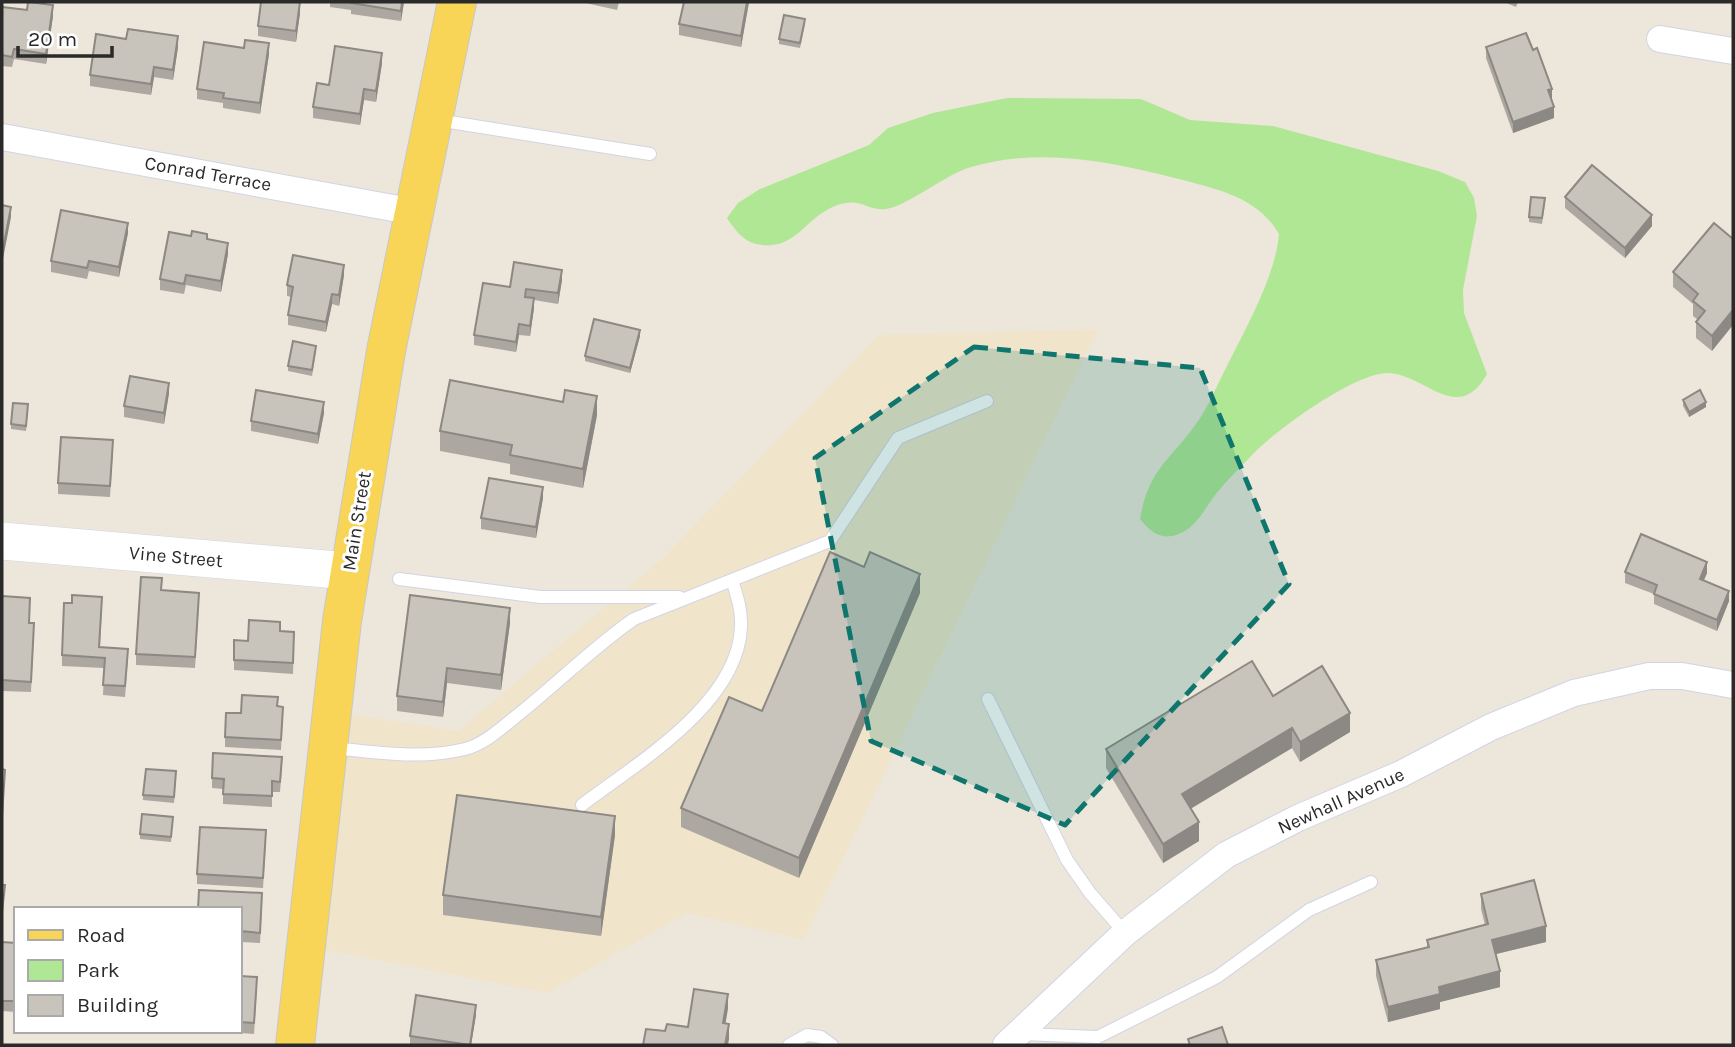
<svg xmlns="http://www.w3.org/2000/svg" width="1735" height="1047" viewBox="0 0 1735 1047" font-family="Karla,sans-serif">
<style>
.education{fill:#f0e4ca}
.green{fill:#afe795}
.lines{fill:none;stroke-linecap:round;stroke-linejoin:round}
.lane-casing{stroke:#d1d4e4;stroke-width:14}
.street-casing{stroke:#d1d4e4;stroke-width:28}
.secondary-casing{stroke:#d1d4e4;stroke-width:38}
.primary-casing{stroke:#c8c8c8;stroke-width:40}
.lane{stroke:#fff;stroke-width:12}
.street{stroke:#fff;stroke-width:26}
.secondary{stroke:#fff;stroke-width:37}
.primary{stroke:#f8d556;stroke-width:38}
.wall{fill:#aca8a1}
.shaded-wall{fill:#8c8883}
.building{fill:#c8c3bb;stroke:#8c8883;stroke-width:2}
.marked{fill:#0f766e;fill-opacity:0.2;stroke:#0f766e;stroke-width:5;stroke-dasharray:14 9;stroke-linejoin:round}
.labels{text-anchor:middle;dominant-baseline:central;stroke-width:6;stroke-linejoin:round;paint-order:stroke}
.street-label{font-size:19px;fill:#2a2a2a;stroke:#fff}
</style>
<rect width="100%" height="100%" fill="#ede6db"/>
<path class="education" d="M1098,329L804,940L687,913L547,993L316,948L348,714L458,731L662,559L879,335Z"/>
<path class="green" d="M1007,98L1141,99L1190,120L1273,126L1438,171L1465,182L1474,198L1477,216L1463,290L1464,313L1487,374C1457,427 1424,372 1386,373C1364,374 1324,399 1305,412C1287,425 1267,439 1252,455C1240,468 1226,481 1216,494C1204,509 1196,529 1176,535C1159,540 1150,531 1140,519C1149,468 1169,462 1196,424C1209,406 1216,387 1226,368C1245,330 1276,275 1279,234C1257,196 1216,189 1175,178C1109,161 1039,147 971,167C944,175 908,206 886,209C864,211 862,196 835,206C810,216 801,238 778,244C752,249 740,238 727,218L738,203L760,189L869,145L888,128L933,113Z"/>
<g class="lines">
<defs>
<g id="lane">
<path d="M437,120L650,154"/>
<path d="M399,579L540,597H679"/>
<path d="M988,699L1067,860L1090,893L1125,933"/>
<path d="M332,748C376,752 421,760 465,749C484,744 499,730 514,718C555,686 592,648 634,619L830,541L898,438L987,401"/>
<path d="M582,805C637,763 738,704 741,627C742,611 737,596 732,580"/>
<path d="M1022,1034L1098,1037L1217,977L1309,910L1371,882"/>
<path d="M789,1045L807,1035L821,1037L832,1045"/>
</g>
<g id="street">
<path d="M1660,39L1733,51"/>
<path d="M2,137L415,212"/>
<path d="M1006,1045L1125,933L1226,855L1298,818L1401,774L1491,727L1574,693L1649,676H1682L1733,685"/>
</g>
<path id="secondary" d="M2,541L349,571"/>
<path id="primary" d="M295,1045L342,621L386,351L457,2"/>
</defs>
<use href="#lane" class="lane-casing"/>
<use href="#street" class="street-casing"/>
<use href="#secondary" class="secondary-casing"/>
<use href="#primary" class="primary-casing"/>
<use href="#lane" class="lane"/>
<use href="#street" class="street"/>
<use href="#secondary" class="secondary"/>
<use href="#primary" class="primary"/>
</g>
<g class="wall">
<path d="M330,2H404L401,21L351,14V10L330,7Z"/>
<path d="M581,2H619L617,10Z"/>
<path d="M749,2L741,47L679,35V24Z"/>
<path d="M1504,2H1518L1516,7Z"/>
<path d="M2,7L53,16L46,64L14,59L12,67L2,66Z"/>
<path d="M300,13L296,42L258,36V26Z"/>
<path d="M805,24L800,48L779,44V39Z"/>
<path d="M178,47L173,80L154,77L151,95L90,86V75Z"/>
<path d="M1486,47L1552,100L1554,118L1513,133L1486,58Z"/>
<path d="M269,54L260,114L223,108V103L197,99V89Z"/>
<path d="M382,63L376,102L364,100L360,125L313,118V107L329,85Z"/>
<path d="M1565,197L1652,226L1625,258L1565,208Z"/>
<path d="M1545,203L1542,224L1529,222V217Z"/>
<path d="M1714,223L1712,351L1696,338V322L1698,320L1693,316V304L1673,287V272Z"/>
<path d="M128,233L119,277L89,271L87,279L51,272V261Z"/>
<path d="M207,239L228,254L221,292L186,285L184,294L160,290V279Z"/>
<path d="M344,275L339,306L332,304L326,332L288,325V315L291,297L287,296V285Z"/>
<path d="M562,280L558,304L534,300V308L530,336L519,335L516,352L474,345V335L510,287Z"/>
<path d="M640,336L630,373L585,361V356Z"/>
<path d="M316,351L312,376L288,371V366Z"/>
<path d="M169,393L164,424L124,417V406Z"/>
<path d="M1683,400L1706,407L1689,417L1683,406Z"/>
<path d="M28,409L26,431L11,429V424Z"/>
<path d="M324,413L318,444L251,431V421Z"/>
<path d="M597,415L583,488L510,474V464L440,451V431Z"/>
<path d="M113,451L110,497L58,494V483Z"/>
<path d="M543,498L536,538L481,529V518Z"/>
<path d="M864,567L920,593L799,878L681,827V808L762,711Z"/>
<path d="M1625,572L1707,573L1704,580L1729,601L1717,631L1654,604V594L1625,583Z"/>
<path d="M161,590L199,603L195,668L136,665V654Z"/>
<path d="M2,596L29,623L34,633L31,692L2,691Z"/>
<path d="M102,607L100,647L128,659L125,697L103,695L104,668L62,666V655Z"/>
<path d="M510,623L501,690L447,683L443,717L397,711V696Z"/>
<path d="M234,640L294,642L293,674L234,670Z"/>
<path d="M1273,696L1350,732L1300,762L1292,748L1191,808L1199,841L1163,863L1106,768V749Z"/>
<path d="M283,707L281,750L225,747V737L241,713Z"/>
<path d="M282,767L280,792H272V807L223,804V789L212,788V778Z"/>
<path d="M176,777L174,803L143,800V795Z"/>
<path d="M173,817L171,842L140,839V834Z"/>
<path d="M615,835L601,936L443,915V895Z"/>
<path d="M266,841L263,888L197,884V874Z"/>
<path d="M1481,894L1546,942L1496,954L1500,987L1440,1002V1009L1388,1022L1376,976V960L1427,948V940L1485,925L1481,909Z"/>
<path d="M262,904L260,943L240,942V909Z"/>
<path d="M2,942L16,943V1012L2,1011Z"/>
<path d="M240,976L257,988L254,1034L216,1031H240Z"/>
<path d="M476,1015L471,1045H410V1036Z"/>
</g>
<g class="shaded-wall">
<path d="M300,2V13L296,42V31Z"/>
<path d="M402,2H404L401,21V11Z"/>
<path d="M747,2H749L741,47V36Z"/>
<path d="M53,5V16L46,64V54Z"/>
<path d="M178,36V47L173,80V70Z"/>
<path d="M269,43V54L260,114V103Z"/>
<path d="M382,53V63L376,102V91Z"/>
<path d="M154,67V77L151,95V84Z"/>
<path d="M364,89V100L360,125V114Z"/>
<path d="M1552,89V100L1548,101V90Z"/>
<path d="M1554,107V118L1513,133V122Z"/>
<path d="M11,207V217L2,264V254Z"/>
<path d="M1652,215V226L1625,258V248Z"/>
<path d="M128,223V233L119,277V267Z"/>
<path d="M228,243V254L221,292V281Z"/>
<path d="M344,265V275L339,306V295Z"/>
<path d="M562,270V280L558,304V293Z"/>
<path d="M332,294V304L326,332V322Z"/>
<path d="M534,298V308L530,336V326Z"/>
<path d="M1733,310V325L1712,351V336Z"/>
<path d="M519,324V335L516,352V342Z"/>
<path d="M640,330V336L630,373V368Z"/>
<path d="M169,383V393L164,424V413Z"/>
<path d="M597,396V415L583,488V469Z"/>
<path d="M324,402V413L318,444V434Z"/>
<path d="M1706,402V407L1689,417V412Z"/>
<path d="M543,487V498L536,538V527Z"/>
<path d="M1707,562V573L1700,589V579Z"/>
<path d="M920,574V593L799,878V858Z"/>
<path d="M1729,591V601L1717,631V620Z"/>
<path d="M510,608V623L501,690V675Z"/>
<path d="M447,668V683L443,717V702Z"/>
<path d="M1350,713V732L1300,762V742Z"/>
<path d="M1292,728V748L1182,814V794Z"/>
<path d="M615,816V835L601,936V917Z"/>
<path d="M1199,822V841L1163,863V844Z"/>
<path d="M1546,926V942L1492,955V940Z"/>
<path d="M1500,971V987L1440,1002V1009L1388,1022V1007L1439,987Z"/>
<path d="M728,994V1009L723,1038V1023Z"/>
<path d="M476,1005V1015L471,1045H470Z"/>
<path d="M729,1024V1039L728,1045H725Z"/>
</g>
<g class="building">
<path d="M28,2L53,5L46,54L14,49L12,57L2,55V7L27,10Z"/>
<path d="M261,2H300L296,31L258,26Z"/>
<path d="M351,2H402L401,11L351,3Z"/>
<path d="M684,2H747L741,36L679,24Z"/>
<path d="M784,15L805,19L800,43L779,39Z"/>
<path d="M128,29L178,36L173,70L154,67L151,84L90,75L96,34L126,39Z"/>
<path d="M1526,33L1533,50L1537,48L1552,89L1548,90L1554,107L1513,122L1486,47Z"/>
<path d="M245,40L269,43L260,103L223,98L224,93L197,89L204,42L244,48Z"/>
<path d="M335,46L382,53L376,91L364,89L360,114L313,107L317,83L329,85Z"/>
<path d="M1592,165L1652,215L1625,248L1565,197Z"/>
<path d="M1531,197L1545,198L1542,218L1529,217Z"/>
<path d="M2,205L11,207L2,254Z"/>
<path d="M61,210L128,223L119,267L89,261L87,268L51,261Z"/>
<path d="M1714,223L1733,239V310L1712,336L1696,322L1705,311L1693,301L1698,294L1673,272Z"/>
<path d="M192,231L207,234V239L228,243L221,281L186,275L184,284L160,279L169,232L191,236Z"/>
<path d="M293,255L344,265L339,295L332,294L326,322L288,315L293,287L287,285Z"/>
<path d="M514,262L562,270L558,293L526,289L525,297L534,298L530,326L519,324L516,342L474,335L483,283L510,287Z"/>
<path d="M594,319L640,330L630,368L585,356Z"/>
<path d="M293,341L316,346L312,370L288,366Z"/>
<path d="M130,376L169,383L164,413L124,406Z"/>
<path d="M450,380L563,402L565,390L597,396L583,469L510,455L512,445L440,431Z"/>
<path d="M256,390L324,402L318,434L251,421Z"/>
<path d="M1700,390L1706,402L1689,412L1683,400Z"/>
<path d="M13,403L28,404L26,426L11,424Z"/>
<path d="M61,437L113,440L110,486L58,483Z"/>
<path d="M489,478L543,487L536,527L481,518Z"/>
<path d="M1641,534L1707,562L1700,579L1729,591L1717,620L1654,594L1657,585L1625,572Z"/>
<path d="M830,552L864,567L870,552L920,574L799,858L681,808L729,697L762,711Z"/>
<path d="M141,577L162,578L161,590L199,593L195,657L136,654Z"/>
<path d="M72,595L102,597L99,647L128,649L125,686L103,685L105,658L62,655L64,603H72Z"/>
<path d="M410,595L510,608L501,675L447,668L443,702L397,696Z"/>
<path d="M2,596L30,598L29,623H34L31,682L2,680Z"/>
<path d="M249,620L280,622V631L294,632L293,663L234,660V640L248,641Z"/>
<path d="M1252,661L1273,696L1322,666L1350,713L1300,742L1292,728L1182,794L1199,822L1163,844L1106,749Z"/>
<path d="M242,695L278,697L277,706L283,707L281,740L225,737L226,713H241Z"/>
<path d="M213,753L282,757L280,782L272,781V796L223,794L224,779L212,778Z"/>
<path d="M2,769L5,770L2,816Z"/>
<path d="M146,769L176,771L174,797L143,795Z"/>
<path d="M457,795L615,816L601,917L443,895Z"/>
<path d="M142,814L173,817L171,837L140,834Z"/>
<path d="M200,827L266,830L263,878L197,874Z"/>
<path d="M1534,880L1546,926L1492,940L1500,971L1439,987L1440,994L1388,1007L1376,960L1429,947L1427,940L1488,924L1481,894Z"/>
<path d="M2,885H5L2,912Z"/>
<path d="M199,890L262,893L260,933L240,931V909H198Z"/>
<path d="M2,942L16,943V1001H2Z"/>
<path d="M240,976L257,977L254,1023L240,1022Z"/>
<path d="M694,989L728,994L723,1023L729,1024L725,1045H643L646,1029L665,1031L667,1024L688,1027Z"/>
<path d="M416,995L476,1005L470,1045L410,1036Z"/>
<path d="M1222,1027L1228,1045H1190L1188,1039Z"/>
</g>
<path class="marked" d="M974,347L1200,368L1289,584L1065,825L871,741L815,458Z"/>
<g class="labels">
<g class="street-label">
<text transform="translate(208 174) rotate(10)">Conrad Terrace</text>
<text transform="translate(357 521) rotate(-81)">Main Street</text>
<text transform="translate(176 557) rotate(5)">Vine Street</text>
<text transform="translate(1341 801) rotate(-24)">Newhall Avenue</text>
</g>
</g>
<rect width="1735" height="1047" fill="none" stroke="#2a2a2a" stroke-width="7"/>
<rect x="14" y="907" width="228" height="126" fill="#ffffff" stroke="#aaaaaa" stroke-width="2"/>
<rect x="28" y="930" width="35" height="10" fill="#f8d556" stroke="#aaaaaa" stroke-width="2"/>
<text x="77" y="942" font-size="21" fill="#2a2a2a">Road</text>
<rect x="28" y="960" width="35" height="21" fill="#afe795" stroke="#aaaaaa" stroke-width="2"/>
<text x="77" y="977" font-size="21" fill="#2a2a2a">Park</text>
<rect x="28" y="995" width="35" height="21" fill="#c8c3bb" stroke="#aaaaaa" stroke-width="2"/>
<text x="77" y="1012" font-size="21" fill="#2a2a2a">Building</text>
<path d="M18 46v10h94v-10" fill="none" stroke="#2a2a2a" stroke-width="3.5"/>
<text x="28" y="46" font-size="21" fill="#2a2a2a" stroke="#ffffff" stroke-width="5" paint-order="stroke">20 m</text>
</svg>
